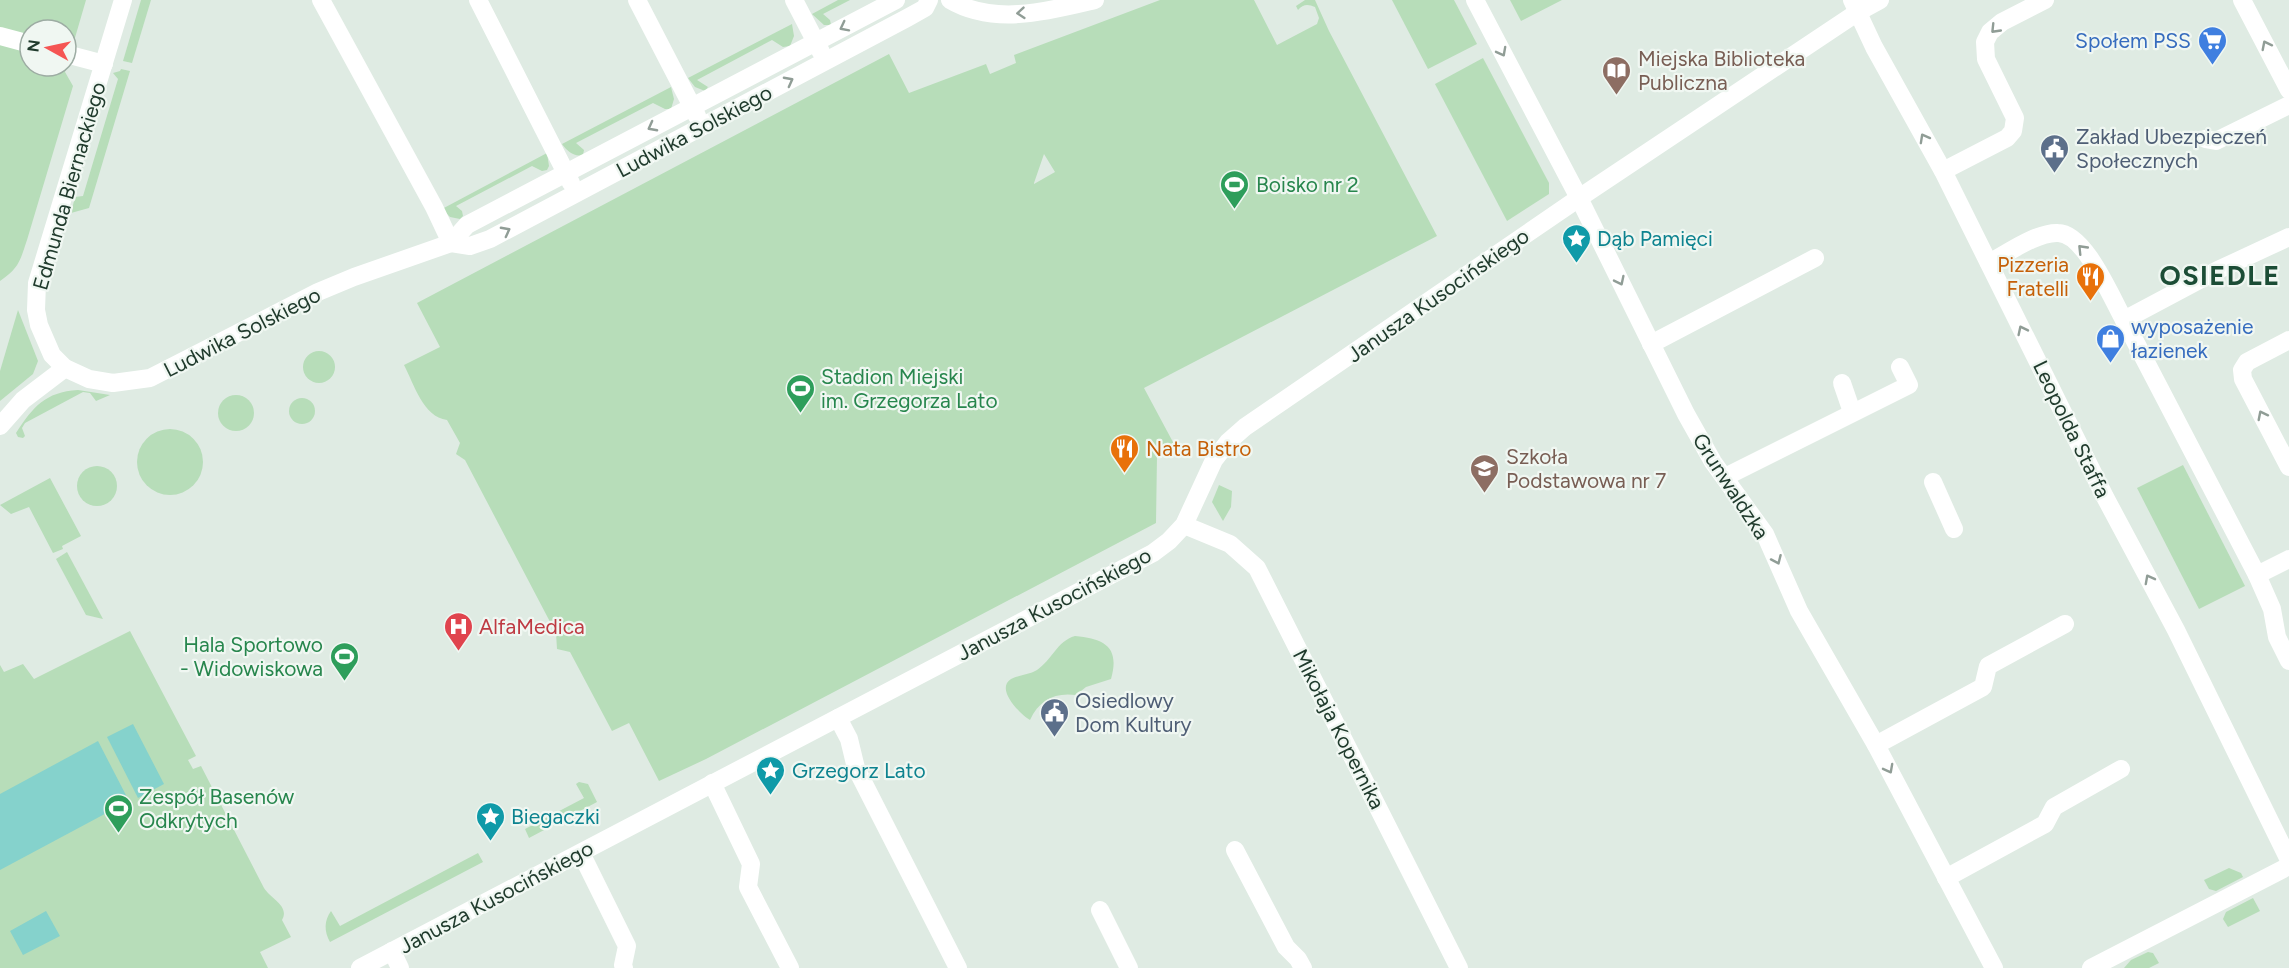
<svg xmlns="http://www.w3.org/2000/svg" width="2289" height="968" viewBox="0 0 2289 968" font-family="Figtree,sans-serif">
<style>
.green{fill:#b7ddb9;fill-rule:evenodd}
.water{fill:#85d2cc}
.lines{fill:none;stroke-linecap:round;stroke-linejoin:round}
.minor{stroke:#fff;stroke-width:18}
.oneway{stroke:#909d96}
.labels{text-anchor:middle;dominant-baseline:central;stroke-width:4.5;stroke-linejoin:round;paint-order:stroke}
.shop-label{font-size:21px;fill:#366cbe;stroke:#f0f7f2;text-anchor:end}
.education-label{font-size:21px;fill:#785e54;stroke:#f0f7f2;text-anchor:start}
.street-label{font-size:21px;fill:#203b2d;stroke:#f0f7f2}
.service-label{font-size:21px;fill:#4e5e75;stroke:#f0f7f2;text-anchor:start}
.leisure-label{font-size:21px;fill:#27864d;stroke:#f0f7f2;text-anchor:start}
.culture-label{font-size:21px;fill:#0d838f;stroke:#f0f7f2;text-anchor:start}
.food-label{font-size:21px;fill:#c56008;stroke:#f0f7f2;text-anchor:end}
.health-label{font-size:21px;fill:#be3a42;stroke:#f0f7f2;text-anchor:start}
.district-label{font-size:27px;font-weight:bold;letter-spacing:1.5px;fill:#1c4d36;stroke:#f0f7f2}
</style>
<rect width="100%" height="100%" fill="#dfebe3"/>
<g class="green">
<path d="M0,0H86L65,72L73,86L27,240C20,261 19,268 0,281ZM30,30H66V66H30Z"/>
<path d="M141,0H151L132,63L123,61Z"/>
<path d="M838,0H850L823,14L830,20L831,25H824L812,14Z"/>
<path d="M1160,0H1254L1277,45L1317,24L1319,18L1315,7C1308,4 1303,4 1298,10L1296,6L1305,0H1315L1329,31L1437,236L1144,388L1174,444L1157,456L1156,523L706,759L659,781L629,723L612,731L570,652L557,649L556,633L548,618L465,460L456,454L460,443L447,420C423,417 414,384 404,365L440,347L417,303L889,54L909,93L986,64L990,74L1016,63L1014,55ZM1044,154L1055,172L1034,184V183Z"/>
<path d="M1392,0H1454L1477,44L1428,69Z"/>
<path d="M1510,0H1562L1521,21Z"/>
<path d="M792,24L794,36L790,46L783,47L772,40L697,80L708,87L705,91L695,87L688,78Z"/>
<path d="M1483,58L1549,183V194L1507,221L1435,84Z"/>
<path d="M121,69L130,71L89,208L71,213L75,197L83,196L118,79L113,73L120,71Z"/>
<path d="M671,87L674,99L671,109H665L653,103L576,143L584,150L583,155C574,157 568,152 562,144Z"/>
<path d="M547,153L549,166L547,170L542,171L532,166L456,206L462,211L463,216L460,219L450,217L442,209Z"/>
<path d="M18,310L38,361L33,374L0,401V371Z"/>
<circle cx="319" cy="367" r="16"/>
<path d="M78,390L110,395L96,401L90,393L83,392L25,423L22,428L25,436L23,438L18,437L16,433C33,407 45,392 78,390Z"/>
<circle cx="236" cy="413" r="18"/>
<circle cx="302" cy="411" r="13"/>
<circle cx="170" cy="462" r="33"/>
<path d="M2183,465L2245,586L2199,609L2137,488Z"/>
<circle cx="97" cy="486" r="20"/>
<path d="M50,478L81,536L62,546L63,549L53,553L29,507L11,514L0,505Z"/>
<path d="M1219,485L1232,491L1231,507L1223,521L1212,502Z"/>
<path d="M67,552L103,619L86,615L56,559Z"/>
<path d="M130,631L196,756L188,760L193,769L201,766L264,888C271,899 290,906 282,920L291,937L260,952L268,968H0V665L4,672L23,664L34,679Z"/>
<path d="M1075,636C1105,639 1120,647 1111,679L1086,687L1076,695C1055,692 1039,700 1030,720C1020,714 995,689 1011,679C1018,675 1029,675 1037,670C1052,660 1057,641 1075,636Z"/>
<path d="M579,782L588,784L597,802L529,838L525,829L584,798L576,784Z"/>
<path d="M478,853L483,862L330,942C324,931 324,921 331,911L340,926Z"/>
<path d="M2229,868L2241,873L2243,877L2216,891L2209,889L2204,880Z"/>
<path d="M2253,898L2260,911L2228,927L2223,919L2226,912Z"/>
<path d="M2148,952L2153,953L2159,963L2149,968H2124L2131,960Z"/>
</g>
<g class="water">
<path d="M133,724L164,784L138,798L107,737Z"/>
<path d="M98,741L129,801L0,870V794Z"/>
<path d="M46,911L60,936L23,955L10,931Z"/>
</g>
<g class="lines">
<g class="minor">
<path d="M123,0L37,283L36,310L39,325L52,355L65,368L89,379L113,383L150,378L318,292L354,277L451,243L467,225L896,0"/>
<path d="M321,0L434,207L451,243"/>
<path d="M478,0L571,183"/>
<path d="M637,0L697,116"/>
<path d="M794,0L821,52"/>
<path d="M950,0C994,26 1049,11 1095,0"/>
<path d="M1475,0L1579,198L1686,414L1713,462L1765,534L1799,611L1876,745L1994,968"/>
<path d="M1852,0L1874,47L1943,171L2105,497L2176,630L2289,860"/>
<path d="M2242,0L2289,90"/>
<path d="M0,36L30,44"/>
<path d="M66,54L104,64"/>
<path d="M2205,139L2216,141L2289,105"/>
<path d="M1943,171L2007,138L2013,131L2015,118L1986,59L1985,42L1990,32L2002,22L2045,0"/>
<path d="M451,243L470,246L490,239L907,18L925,8L929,0"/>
<path d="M1989,263C2008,253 2037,232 2058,233C2085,233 2112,299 2124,320L2218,270L2289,237"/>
<path d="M2124,320L2257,575L2272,609L2277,637L2289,661"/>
<path d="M2289,340L2247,362L2242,370L2243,379L2289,467"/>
<path d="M1651,344L1815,258"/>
<path d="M1842,383L1852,412"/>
<path d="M0,426L23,400L65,368"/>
<path d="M1725,477L1909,385L1900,367"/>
<path d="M1933,482L1954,529"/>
<path d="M1184,525L1230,544L1257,568L1459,968"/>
<path d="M2257,575L2289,559"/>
<path d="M838,718L849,739L856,768L958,968"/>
<path d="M1876,745L1983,687L1988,666L2065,624"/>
<path d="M712,783L751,864L748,887L790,968"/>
<path d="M1235,850L1286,947L1298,959L1303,968"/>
<path d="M581,853L627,946L623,965L624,968"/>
<path d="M1946,878L2045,824L2054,807L2121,769"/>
<path d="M1100,910L1129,968"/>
<path d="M392,951L400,968"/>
<path d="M360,968L1153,553L1169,541L1184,525L1214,460L1228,442L1245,427L1579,198L1858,12L1880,0"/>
<path d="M2091,968L2289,866"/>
</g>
</g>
<defs><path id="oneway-chevron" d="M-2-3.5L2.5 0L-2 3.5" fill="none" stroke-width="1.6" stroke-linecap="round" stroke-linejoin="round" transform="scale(1.5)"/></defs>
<g class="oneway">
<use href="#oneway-chevron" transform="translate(1021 13) rotate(175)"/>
<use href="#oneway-chevron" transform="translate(844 27) rotate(153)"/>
<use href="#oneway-chevron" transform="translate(1995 29) rotate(134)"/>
<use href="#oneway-chevron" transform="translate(2266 45) rotate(-117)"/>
<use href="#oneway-chevron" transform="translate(1502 52) rotate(62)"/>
<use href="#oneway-chevron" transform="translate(789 81) rotate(-28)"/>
<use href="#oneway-chevron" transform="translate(652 127) rotate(152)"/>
<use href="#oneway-chevron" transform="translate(1924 138) rotate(-119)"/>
<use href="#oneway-chevron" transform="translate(506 231) rotate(-28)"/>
<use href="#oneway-chevron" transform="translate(2082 249) rotate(-134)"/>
<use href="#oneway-chevron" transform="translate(1620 281) rotate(64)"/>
<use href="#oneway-chevron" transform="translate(2022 330) rotate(-116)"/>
<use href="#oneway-chevron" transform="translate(2262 415) rotate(-117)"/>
<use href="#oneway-chevron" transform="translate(1777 560) rotate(66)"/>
<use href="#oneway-chevron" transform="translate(2149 579) rotate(-118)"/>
<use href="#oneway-chevron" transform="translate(1889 769) rotate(62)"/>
</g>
<defs>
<symbol id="supermarket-pin" viewBox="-11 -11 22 30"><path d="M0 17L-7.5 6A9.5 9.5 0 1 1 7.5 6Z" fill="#3f7fe0" stroke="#f0f7f2"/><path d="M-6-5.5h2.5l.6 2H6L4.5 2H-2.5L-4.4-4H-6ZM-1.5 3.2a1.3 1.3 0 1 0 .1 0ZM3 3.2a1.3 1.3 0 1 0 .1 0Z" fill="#fff"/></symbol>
<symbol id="library-pin" viewBox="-11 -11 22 30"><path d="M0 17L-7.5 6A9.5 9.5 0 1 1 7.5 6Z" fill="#8d6e63" stroke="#f0f7f2"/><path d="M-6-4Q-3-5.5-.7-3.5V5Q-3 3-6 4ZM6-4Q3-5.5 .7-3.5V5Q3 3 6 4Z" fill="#fff"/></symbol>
<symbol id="civic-pin" viewBox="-11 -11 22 30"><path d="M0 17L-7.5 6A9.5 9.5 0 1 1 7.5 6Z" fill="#5c6f8a" stroke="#f0f7f2"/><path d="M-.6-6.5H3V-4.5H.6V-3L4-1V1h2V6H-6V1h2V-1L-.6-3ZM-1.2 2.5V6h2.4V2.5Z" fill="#fff"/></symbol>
<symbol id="stadium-pin" viewBox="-11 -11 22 30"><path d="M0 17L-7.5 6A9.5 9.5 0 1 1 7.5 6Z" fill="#2e9e5b" stroke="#f0f7f2"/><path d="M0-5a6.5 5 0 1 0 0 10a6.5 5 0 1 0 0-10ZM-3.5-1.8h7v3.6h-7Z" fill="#fff"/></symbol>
<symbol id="sight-pin" viewBox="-11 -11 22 30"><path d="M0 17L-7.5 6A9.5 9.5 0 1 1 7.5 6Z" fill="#0f9aa8" stroke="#f0f7f2"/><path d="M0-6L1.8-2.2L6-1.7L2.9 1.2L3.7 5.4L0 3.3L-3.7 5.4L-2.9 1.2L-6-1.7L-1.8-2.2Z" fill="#fff"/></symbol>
<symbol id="restaurant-pin" viewBox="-11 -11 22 30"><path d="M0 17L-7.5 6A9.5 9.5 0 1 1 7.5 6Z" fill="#e8710a" stroke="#f0f7f2"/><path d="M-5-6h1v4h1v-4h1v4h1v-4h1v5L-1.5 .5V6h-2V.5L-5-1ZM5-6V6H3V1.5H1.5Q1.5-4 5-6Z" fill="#fff"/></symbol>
<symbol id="shop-pin" viewBox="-11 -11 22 30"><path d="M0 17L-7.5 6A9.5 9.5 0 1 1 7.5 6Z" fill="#3f7fe0" stroke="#f0f7f2"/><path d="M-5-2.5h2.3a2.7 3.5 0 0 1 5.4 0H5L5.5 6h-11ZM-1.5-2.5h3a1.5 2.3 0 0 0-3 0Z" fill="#fff"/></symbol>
<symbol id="school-pin" viewBox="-11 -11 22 30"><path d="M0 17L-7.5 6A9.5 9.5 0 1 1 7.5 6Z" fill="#8d6e63" stroke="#f0f7f2"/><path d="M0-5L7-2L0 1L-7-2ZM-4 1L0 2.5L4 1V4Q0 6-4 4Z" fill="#fff"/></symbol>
<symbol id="hospital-pin" viewBox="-11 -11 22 30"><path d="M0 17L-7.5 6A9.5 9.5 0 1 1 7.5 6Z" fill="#e0444e" stroke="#f0f7f2"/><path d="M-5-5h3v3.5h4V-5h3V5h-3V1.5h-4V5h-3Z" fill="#fff"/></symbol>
</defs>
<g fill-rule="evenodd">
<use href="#supermarket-pin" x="2196" y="24" width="33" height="45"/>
<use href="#library-pin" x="1600" y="54" width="33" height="45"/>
<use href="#civic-pin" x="2038" y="132" width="33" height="45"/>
<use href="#stadium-pin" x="1218" y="168" width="33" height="45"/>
<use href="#sight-pin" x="1560" y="222" width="33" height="45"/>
<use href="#restaurant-pin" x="2074" y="260" width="33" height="45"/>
<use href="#shop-pin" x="2094" y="322" width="33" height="45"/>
<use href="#stadium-pin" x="784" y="372" width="33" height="45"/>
<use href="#restaurant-pin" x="1108" y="432" width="33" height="45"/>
<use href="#school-pin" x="1468" y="452" width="33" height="45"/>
<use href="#hospital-pin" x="442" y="610" width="33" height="45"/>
<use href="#stadium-pin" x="328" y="640" width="33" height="45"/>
<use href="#civic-pin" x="1038" y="696" width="33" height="45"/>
<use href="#sight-pin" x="754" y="754" width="33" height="45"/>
<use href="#stadium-pin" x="102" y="792" width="33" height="45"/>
<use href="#sight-pin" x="474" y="800" width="33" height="45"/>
</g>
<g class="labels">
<g class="shop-label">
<text x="2191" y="40">Społem PSS</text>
<text x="2131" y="326" text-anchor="start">wyposażenie<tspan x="2131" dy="24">łazienek</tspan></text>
</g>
<g class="education-label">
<text x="1638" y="58">Miejska Biblioteka<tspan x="1638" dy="24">Publiczna</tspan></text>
<text x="1506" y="456">Szkoła<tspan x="1506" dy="24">Podstawowa nr 7</tspan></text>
</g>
<g class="street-label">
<text transform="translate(694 131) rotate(-28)">Ludwika Solskiego</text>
<text transform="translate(69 186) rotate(-74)">Edmunda Biernackiego</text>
<text transform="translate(1438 295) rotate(-35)">Janusza Kusocińskiego</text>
<text transform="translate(242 332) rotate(-27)">Ludwika Solskiego</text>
<text transform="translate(2072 429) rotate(64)">Leopolda Staffa</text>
<text transform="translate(1731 486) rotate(57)">Grunwaldzka</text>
<text transform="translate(1054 604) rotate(-28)">Janusza Kusocińskiego</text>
<text transform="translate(1339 729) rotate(63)">Mikołaja Kopernika</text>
<text transform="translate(496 897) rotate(-28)">Janusza Kusocińskiego</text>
</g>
<g class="service-label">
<text x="2076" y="136">Zakład Ubezpieczeń<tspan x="2076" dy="24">Społecznych</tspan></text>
<text x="1075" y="700">Osiedlowy<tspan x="1075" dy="24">Dom Kultury</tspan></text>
</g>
<g class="leisure-label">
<text x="1256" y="184">Boisko nr 2</text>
<text x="821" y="376">Stadion Miejski<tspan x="821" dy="24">im. Grzegorza Lato</tspan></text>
<text x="323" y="644" text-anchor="end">Hala Sportowo<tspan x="323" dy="24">- Widowiskowa</tspan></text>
<text x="139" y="796">Zespół Basenów<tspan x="139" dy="24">Odkrytych</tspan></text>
</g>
<g class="culture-label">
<text x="1597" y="238">Dąb Pamięci</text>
<text x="792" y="770">Grzegorz Lato</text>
<text x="511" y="816">Biegaczki</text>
</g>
<g class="food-label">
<text x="2069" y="264">Pizzeria<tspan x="2069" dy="24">Fratelli</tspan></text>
<text x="1146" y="448" text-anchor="start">Nata Bistro</text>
</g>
<g class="health-label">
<text x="479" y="626">AlfaMedica</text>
</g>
<g class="district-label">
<text x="2220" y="275">OSIEDLE</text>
</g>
</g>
<g transform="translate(48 48) rotate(278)"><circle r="28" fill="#f0f7f2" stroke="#9daca3" stroke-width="1.5"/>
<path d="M0-4.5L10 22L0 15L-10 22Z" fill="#f55553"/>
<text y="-9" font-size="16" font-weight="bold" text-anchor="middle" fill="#203b2d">N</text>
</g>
</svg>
